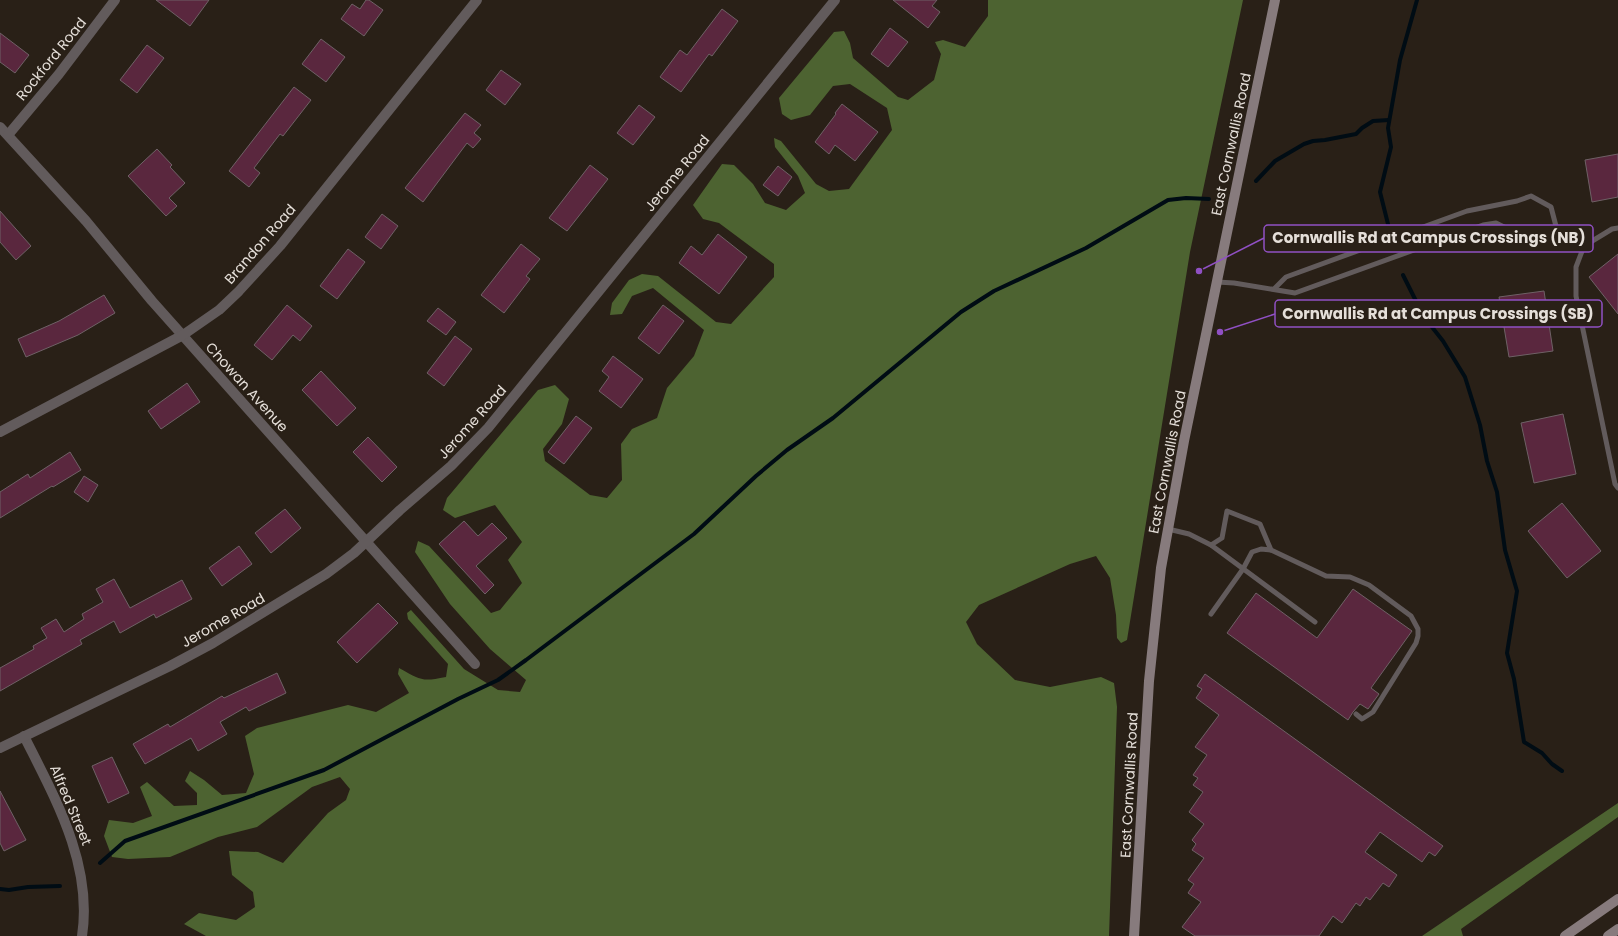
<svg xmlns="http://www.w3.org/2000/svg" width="1618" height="936" viewBox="0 0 1618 936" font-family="Poppins,sans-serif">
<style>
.forest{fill:#4d6331}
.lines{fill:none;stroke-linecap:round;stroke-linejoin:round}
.stream{stroke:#000c14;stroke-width:4}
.building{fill:#5a273e;stroke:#6f6166}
.lane{stroke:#625b5c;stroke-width:5}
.street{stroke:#625b5c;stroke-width:10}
.secondary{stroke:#877b7d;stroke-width:10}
.labels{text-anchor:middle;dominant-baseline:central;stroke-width:4;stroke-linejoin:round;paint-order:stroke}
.street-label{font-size:14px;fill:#e5dfd9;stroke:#292017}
.leader{fill:none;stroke:#9050c4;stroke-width:1.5}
.callout-dot{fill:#9050c4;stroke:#292017;stroke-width:1.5}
.callout{fill:#292017;stroke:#9050c4;stroke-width:1.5}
.callout-label{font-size:15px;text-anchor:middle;font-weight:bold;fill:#e5dfd9}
</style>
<rect width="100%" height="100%" fill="#292017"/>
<g class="forest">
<path d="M988,0H1243L1190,252L1127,640L1121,643L1117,638L1116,615L1110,578L1096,556L1070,564L979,605L966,622L977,644L1015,680L1050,687L1101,677L1114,683L1117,707L1109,936H206L184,924L199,913L236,920L255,907L253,892L232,875L229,851L258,852L283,863L328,813L346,800L350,789L340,777L312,787L257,827L218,837L170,857L128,859L112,857L104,836L109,820L133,823L152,816L140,787L147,782L174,806L197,805V793L185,781L190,771L204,780L222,795L246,793L254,774L245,736L257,728L348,705L376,712L409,693L398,674L399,668C421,680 421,682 446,677L448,664L408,619L407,613L411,610L464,669L498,690L520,692L526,680L490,649L450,604L415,552L418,541L429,546L491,613L500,610L522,583L508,560L522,542L495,505L455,518L443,510L447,498L538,390L555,385L569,399L562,424L543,449L545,461L590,495L607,498L622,480L621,444L632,429L657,418L667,388L694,356L704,330L653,288L632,296L622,314L610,315L612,303L629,280L642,274L658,276L716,322L731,324L774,277V264L719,223L703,219L693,205L722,164L734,165L753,184L765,203L786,210L805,193L798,176L775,147L774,138L781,141L816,184L829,191L849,189L892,130L887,108L850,84L833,86L810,115L791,120L782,114L779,98L834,32L844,31L850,43L853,58L898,97L908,100L934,80L941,54L935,42L943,40L965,47L988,16Z"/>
<path d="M1618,803V817L1461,929L1463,936H1422Z"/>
</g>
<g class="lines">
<g class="stream">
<path d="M1256,181L1275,161L1304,144L1313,141L1325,140L1356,134L1362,128L1373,121L1389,120"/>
<path d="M1388,224L1380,192L1391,147L1388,128L1400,60L1417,0"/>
<path d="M1403,275L1424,317L1443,341L1465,377L1480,425L1487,461L1497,492L1505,550L1517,591L1507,653L1514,679L1524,742L1542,753L1552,764L1562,771"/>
<path d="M100,863L125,841L324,770L458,699L498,680L526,660L694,534L756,476L787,450L833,418L961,312L994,291L1086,248L1168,200L1186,198L1209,199"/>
<path d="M0,889L9,890L28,887L60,886"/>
</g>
</g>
<g class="building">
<path d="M156,0H209L190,26Z"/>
<path d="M366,0H369L383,10L364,36L341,19L352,4L360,9Z"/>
<path d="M893,0H937L932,6L940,12L928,28Z"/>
<path d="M722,9L738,21L712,56L709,54L681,92L660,77L680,50L687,55Z"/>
<path d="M890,28L908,42L888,67L871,54Z"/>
<path d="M0,33L29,55L15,73L0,62Z"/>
<path d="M321,39L345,57L326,82L302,64Z"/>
<path d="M147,45L164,58L137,93L120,80Z"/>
<path d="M501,70L521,84L505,105L486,90Z"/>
<path d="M294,87L311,100L283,136L280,134L254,168L260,173L249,187L229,171Z"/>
<path d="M842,104L878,132L855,161L835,145L829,154L815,142L836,114L835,113Z"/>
<path d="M639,105L655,117L633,145L617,133Z"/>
<path d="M465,113L481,125L474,133L481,139L473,148L467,143L423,202L405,188Z"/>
<path d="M157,149L172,165L170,167L185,183L169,198L177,206L166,216L128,176Z"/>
<path d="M1618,154V197L1592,202L1585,160Z"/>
<path d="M590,165L608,179L567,231L549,218Z"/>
<path d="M778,166L792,177L778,196L763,185Z"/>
<path d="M0,211L31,246L16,260L0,242Z"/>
<path d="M382,214L398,226L381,249L365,237Z"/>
<path d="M718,234L747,257L719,294L679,263L691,246L702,255Z"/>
<path d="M521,244L540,259L526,276L530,279L504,313L481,295Z"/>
<path d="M348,249L365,262L337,299L320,286Z"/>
<path d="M1618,254V314L1589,277Z"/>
<path d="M1544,291L1553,351L1509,357L1499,297Z"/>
<path d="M104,295L115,313L78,335L26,357L18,339L59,321Z"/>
<path d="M287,305L312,326L300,341L293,335L272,360L254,345Z"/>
<path d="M663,305L684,321L659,354L638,338Z"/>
<path d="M438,308L456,322L446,335L427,321Z"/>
<path d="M455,336L472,349L444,386L427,373Z"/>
<path d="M613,356L643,379L621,408L599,391L609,377L602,371Z"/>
<path d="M321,371L356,408L337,426L302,390Z"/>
<path d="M187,383L200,402L161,429L148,411Z"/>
<path d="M1563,414L1576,474L1534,483L1521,423Z"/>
<path d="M576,416L592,428L564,464L548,452Z"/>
<path d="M368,437L397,467L382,482L353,452Z"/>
<path d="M70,452L81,470L53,487L52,486L0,518V492L28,474L30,478Z"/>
<path d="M84,476L98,485L88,502L74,492Z"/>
<path d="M1562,503L1601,551L1567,578L1528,531Z"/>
<path d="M285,509L301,528L271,553L255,533Z"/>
<path d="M464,521L478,536L492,523L507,538L476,566L494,585L485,594L439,544Z"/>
<path d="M239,546L252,564L222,586L209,568Z"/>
<path d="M114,579L130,608L182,580L192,599L156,618L154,614L120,633L114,621L80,640L82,644L0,691V668L34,649L33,646L47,638L41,628L56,619L64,632L84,619L82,614L103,602L96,589Z"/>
<path d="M1353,589L1412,631L1371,688L1379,694L1368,709L1360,704L1353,712L1348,720L1227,633L1256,593L1317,638Z"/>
<path d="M378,603L398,623L357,663L337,642Z"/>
<path d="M277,673L286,693L249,711L246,707L220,722L227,734L198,751L191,738L145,764L133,744L168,724L170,727L222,696L224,698Z"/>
<path d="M1205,674L1443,846L1435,856L1429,852L1422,862L1380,832L1365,852L1397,875L1389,887L1383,883L1370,900L1366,897L1360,906L1356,903L1342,923L1333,916L1319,936H1195L1182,927L1201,902L1188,893L1194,884L1188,880L1204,858L1192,850L1196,844L1192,840L1204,824L1189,812L1203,792L1193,785L1198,778L1193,775L1207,755L1195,747L1219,715L1196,698L1202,689L1197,686Z"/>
<path d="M112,757L129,793L108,803L92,766Z"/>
<path d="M0,791L26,840L4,851L0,843Z"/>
</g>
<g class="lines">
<g class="lane">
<path d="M1557,230L1565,234L1572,232L1578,236V243"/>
<path d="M1565,234L1563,243L1572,249L1578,243"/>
<path d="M1578,243L1584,246L1576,267V296L1615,484L1618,488"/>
<path d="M1584,246L1612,229L1618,228"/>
<path d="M1217,282L1234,283L1295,293L1483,225L1496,223L1506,228L1517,239L1529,244L1545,241L1557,230"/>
<path d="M1274,289L1286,277L1467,211L1517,201L1531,196L1551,207L1557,230"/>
<path d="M1168,529L1189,534L1211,545L1222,538L1227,511L1260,524L1271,550L1326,576L1350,577L1369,585L1411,616L1418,629V636L1416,643L1373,712L1362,719L1356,714"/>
<path d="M1211,545L1315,622"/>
<path d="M1211,614L1243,569L1252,552L1261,549L1271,550"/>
</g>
<g class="street">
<path d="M0,127L86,221L152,301L475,664"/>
<path d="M8,135L59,74L115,0"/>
<path d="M0,432L183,335L219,310L239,291L280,246L477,0"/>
<path d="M24,736C55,798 93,864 82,936"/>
<path d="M0,748L170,666L213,643L326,574L354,553L400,510L451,466L488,428L835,0"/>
</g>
<g class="secondary">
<path d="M1134,936L1149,681L1161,568L1184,441L1275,0"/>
<path d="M1565,936L1618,899"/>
<path d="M1608,936L1618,929"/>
</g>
</g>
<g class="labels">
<g class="street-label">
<text transform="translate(51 59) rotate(-51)">Rockford Road</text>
<text transform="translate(1231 144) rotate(-78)">East Cornwallis Road</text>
<text transform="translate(677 173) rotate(-51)">Jerome Road</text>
<text transform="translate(260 244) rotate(-49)">Brandon Road</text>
<text transform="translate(247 387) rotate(48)">Chowan Avenue</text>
<text transform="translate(472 422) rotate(-48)">Jerome Road</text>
<text transform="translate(1167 462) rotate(-79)">East Cornwallis Road</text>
<text transform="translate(223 620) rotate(-30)">Jerome Road</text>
<text transform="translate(1129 785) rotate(-87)">East Cornwallis Road</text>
<text transform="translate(71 805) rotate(67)">Alfred Street</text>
</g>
</g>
<path class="leader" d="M1199 271L1264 238M1220 332L1275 314"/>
<g class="callout-dot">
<circle cx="1199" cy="271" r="4"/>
<circle cx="1220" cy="332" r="4"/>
</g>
<g class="callout">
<rect x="1264" y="225" width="329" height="27" rx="4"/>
<rect x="1275" y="300" width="327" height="27" rx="4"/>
</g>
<g class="callout-label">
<text x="1429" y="243">Cornwallis Rd at Campus Crossings (NB)</text>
<text x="1438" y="319">Cornwallis Rd at Campus Crossings (SB)</text>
</g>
</svg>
